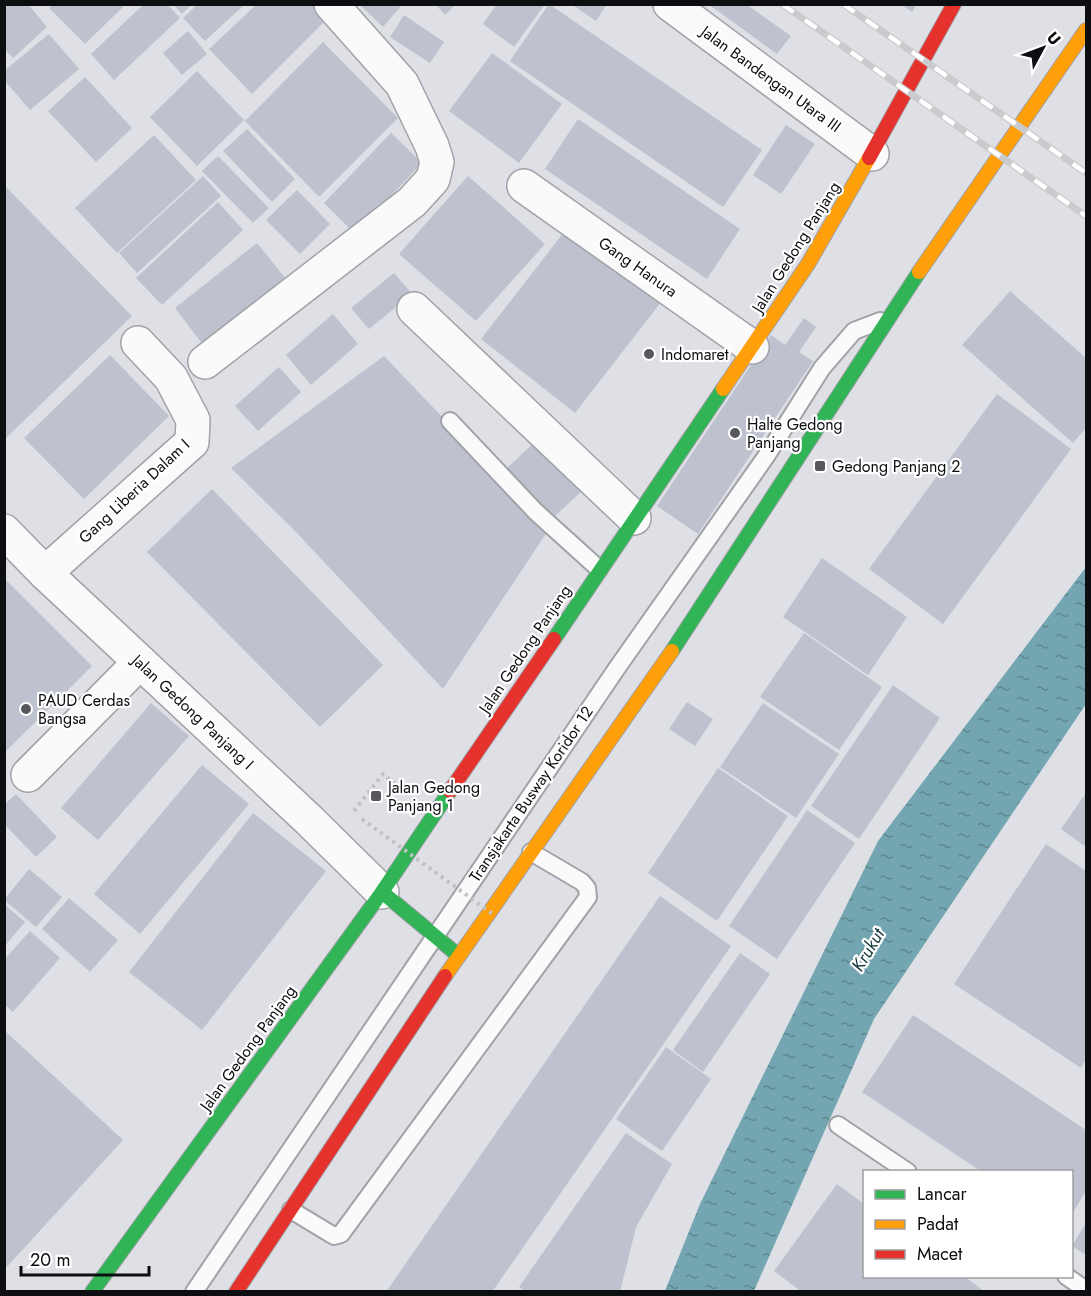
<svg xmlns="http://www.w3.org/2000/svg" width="1091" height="1296" viewBox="0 0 1091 1296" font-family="Jost,sans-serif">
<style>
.water{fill:url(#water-ripples)}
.building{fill:#bec2ce}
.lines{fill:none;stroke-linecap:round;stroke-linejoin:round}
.lane-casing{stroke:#a1a2a7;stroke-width:20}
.street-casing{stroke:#a1a2a7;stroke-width:36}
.fast-casing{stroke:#a1a2a7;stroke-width:16}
.slow-casing{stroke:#a1a2a7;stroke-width:16}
.jam-casing{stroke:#a1a2a7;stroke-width:16}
.path{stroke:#bfc0c2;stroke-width:4;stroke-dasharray:3 4.5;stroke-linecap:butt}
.lane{stroke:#fafafb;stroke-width:16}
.street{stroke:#fafafb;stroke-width:33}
.fast{stroke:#30b455;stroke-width:14}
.slow{stroke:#ff9f0a;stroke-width:14}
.jam{stroke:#e5322d;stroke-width:14}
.rail-casing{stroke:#cacbcc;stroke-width:7}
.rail{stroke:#fff;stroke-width:4.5;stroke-dasharray:14;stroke-linecap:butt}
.path-bridge{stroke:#bfc0c2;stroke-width:4;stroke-dasharray:3 4.5;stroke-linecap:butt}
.poi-dot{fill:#56585c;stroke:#fff;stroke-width:2}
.labels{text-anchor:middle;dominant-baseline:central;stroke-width:4.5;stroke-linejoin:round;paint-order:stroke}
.street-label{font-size:16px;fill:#0d0e12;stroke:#fff}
.poi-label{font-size:16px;fill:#0d0e12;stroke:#fff;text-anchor:start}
.water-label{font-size:18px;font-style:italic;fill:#0f3238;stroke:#fff}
</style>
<defs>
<pattern id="water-ripples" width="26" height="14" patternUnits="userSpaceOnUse" patternTransform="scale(1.5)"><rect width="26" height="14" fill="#74a6b1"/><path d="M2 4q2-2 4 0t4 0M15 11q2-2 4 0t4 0" fill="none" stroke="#5e868f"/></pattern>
</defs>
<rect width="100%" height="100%" fill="#dee0e6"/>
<path class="water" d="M1086,567V704L874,1019L754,1291H665L700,1204L878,841Z"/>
<g class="building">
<path d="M4,4H28L47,27L13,58L4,49Z"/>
<path d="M53,4H126L85,44L49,8Z"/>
<path d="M144,4H167L180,18L114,80L91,54Z"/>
<path d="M173,4H192L182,14Z"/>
<path d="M198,4H245L205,41L183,18Z"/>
<path d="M257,4H319L330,16L252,94L209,49Z"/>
<path d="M359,4H403L383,27Z"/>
<path d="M435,4H456L445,15Z"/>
<path d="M497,4H545L514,47L483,24Z"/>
<path d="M549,4L762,150L723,207L510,61Z"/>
<path d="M571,4H607L596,21Z"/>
<path d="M708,4H746L791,36L777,54Z"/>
<path d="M900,4H917L912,12Z"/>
<path d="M404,15L444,42L430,63L390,37Z"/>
<path d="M188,31L207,54L182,75L163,53Z"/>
<path d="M49,34L79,69L30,110L4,80V71Z"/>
<path d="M323,42L398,118L319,197L245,121Z"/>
<path d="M492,53L562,104L519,163L449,111Z"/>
<path d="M197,71L244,120L197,166L150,117Z"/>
<path d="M85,77L132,128L96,162L48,111Z"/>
<path d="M578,119L740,229L707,279L545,169Z"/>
<path d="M786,125L815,144L781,194L753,175Z"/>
<path d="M247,129L295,179L272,202L223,151Z"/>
<path d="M391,133L422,163L355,234L324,203Z"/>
<path d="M154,135L196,180L117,253L75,208Z"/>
<path d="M218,156L269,208L253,223L202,171Z"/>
<path d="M203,176L221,196L137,273L119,253Z"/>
<path d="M468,176L545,244L476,321L399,254Z"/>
<path d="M4,185L132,316L4,440Z"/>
<path d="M297,190L330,224L300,254L266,220Z"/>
<path d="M218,202L243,230L162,305L136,278Z"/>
<path d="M571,223L665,297L575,413L481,339Z"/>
<path d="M257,243L287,280L204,346L175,308Z"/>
<path d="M394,273L412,294L369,329L351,308Z"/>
<path d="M1010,291L1086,358V428L1073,443L962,345Z"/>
<path d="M333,314L358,344L311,385L286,355Z"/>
<path d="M804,318L816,327L799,352L813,361L698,534L657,506L771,335L785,345Z"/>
<path d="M110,355L169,416L84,499L24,438Z"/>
<path d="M384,356L549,529L443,689L295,531L231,468Z"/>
<path d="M279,367L301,392L258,431L235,406Z"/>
<path d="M997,394L1071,449L943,624L869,569Z"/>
<path d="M539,438L586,487L550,521L504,471Z"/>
<path d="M212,489L383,665L320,727L147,552Z"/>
<path d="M822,558L907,617L868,675L783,617Z"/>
<path d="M4,578L92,666L4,753Z"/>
<path d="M804,633L882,687L839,750L760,697Z"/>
<path d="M893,685L940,718L859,839L811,806Z"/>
<path d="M687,702L713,719L695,746L669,729Z"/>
<path d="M151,703L189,736L98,840L61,808Z"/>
<path d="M763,703L839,754L796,818L720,767Z"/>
<path d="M202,765L249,804L140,934L94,894Z"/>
<path d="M718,768L788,816L717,921L648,873Z"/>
<path d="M1086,793V847L1061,829Z"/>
<path d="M16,794L57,837L36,857L4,824V805Z"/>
<path d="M807,810L855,843L777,959L729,926Z"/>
<path d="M253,813L326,871L202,1030L129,972Z"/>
<path d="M1046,844L1086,871V1059L1081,1068L954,984Z"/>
<path d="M29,869L62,897L36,927L4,900Z"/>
<path d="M660,896L731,946L554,1203L492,1292H386Z"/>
<path d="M69,898L118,940L90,972L42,929Z"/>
<path d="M4,904L25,922L4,947Z"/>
<path d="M30,931L60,958L13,1012L4,1004V960Z"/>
<path d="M740,953L770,974L703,1072L673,1050Z"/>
<path d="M913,1015L1086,1130V1191L1072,1214V1172H982L862,1092Z"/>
<path d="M4,1030L123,1140L4,1270Z"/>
<path d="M666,1047L711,1079L662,1151L616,1119Z"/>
<path d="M626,1133L672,1164L636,1227L620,1292H526L519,1287Z"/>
<path d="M837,1184L864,1204V1276H964L985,1292H802L774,1271Z"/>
<path d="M1086,1223V1255L1072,1246Z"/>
</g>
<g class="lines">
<defs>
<g id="lane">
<path d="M450,421L536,512L599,569"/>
<path d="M838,1125L908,1172"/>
<path d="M291,1210L334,1236L341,1234L588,897L587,888L582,882L531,852"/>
<path d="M1066,1276L1086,1290"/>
<path d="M194,1292L617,668L767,455L822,368L854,331L880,321"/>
</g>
<g id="street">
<path d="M670,4L872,154"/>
<path d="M524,186L752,347"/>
<path d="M414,309L634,518"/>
<path d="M205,362L412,202L433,179L437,162L432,146L402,84L331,4"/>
<path d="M4,531L45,573L309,820L382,892"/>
<path d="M45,573L192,442L193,420L171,378L138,343"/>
<path d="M28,775L140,662"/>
</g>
<g id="fast">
<path d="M554,639L723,389"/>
<path d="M672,651L919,272"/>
<path d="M382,892L459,956"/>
<path d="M92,1292L382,892L450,791"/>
</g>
<g id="slow">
<path d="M919,272L1086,30"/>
<path d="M723,389L808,264L869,158"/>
<path d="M445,976L672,651"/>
</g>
<g id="jam">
<path d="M869,158L954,4"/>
<path d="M450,791L554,639"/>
<path d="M236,1292L445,976"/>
</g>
</defs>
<use href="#lane" class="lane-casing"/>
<use href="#street" class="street-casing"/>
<use href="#fast" class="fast-casing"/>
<use href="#slow" class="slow-casing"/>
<use href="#jam" class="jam-casing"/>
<path class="path" d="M354,811L383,774L405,793"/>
<use href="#lane" class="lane"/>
<use href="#street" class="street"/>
<use href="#fast" class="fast"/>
<use href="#slow" class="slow"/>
<use href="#jam" class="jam"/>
<defs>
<g id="rail">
<path d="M782,4L1086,216"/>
<path d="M843,4L1086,173"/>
</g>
</defs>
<use href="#rail" class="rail-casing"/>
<use href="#rail" class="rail"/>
<path class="path-bridge" d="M362,819L494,915"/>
</g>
<g class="poi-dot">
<circle cx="649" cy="354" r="6"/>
<circle cx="735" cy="433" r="6"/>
<rect x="814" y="460" width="12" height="12" rx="3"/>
<circle cx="26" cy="709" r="6"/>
<rect x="370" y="790" width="12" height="12" rx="3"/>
</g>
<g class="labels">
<g class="street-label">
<text transform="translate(771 79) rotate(36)">Jalan Bandengan Utara III</text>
<text transform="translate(796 247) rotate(-58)">Jalan Gedong Panjang</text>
<text transform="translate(638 267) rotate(35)">Gang Hanura</text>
<text transform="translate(134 491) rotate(-43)">Gang Liberia Dalam I</text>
<text transform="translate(525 649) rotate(-56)">Jalan Gedong Panjang</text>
<text transform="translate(193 712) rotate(43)">Jalan Gedong Panjang I</text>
<text transform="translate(531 794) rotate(-56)">Transjakarta Busway Koridor 12</text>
<text transform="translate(248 1048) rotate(-54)">Jalan Gedong Panjang</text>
</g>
<g class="poi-label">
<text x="661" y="354">Indomaret</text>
<text x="747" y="424">Halte Gedong<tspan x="747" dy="18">Panjang</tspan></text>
<text x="832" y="466">Gedong Panjang 2</text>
<text x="38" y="700">PAUD Cerdas<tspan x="38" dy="18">Bangsa</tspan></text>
<text x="388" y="787">Jalan Gedong<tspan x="388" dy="18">Panjang 1</tspan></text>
</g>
<g class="water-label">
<text transform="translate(868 950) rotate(-59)">Krukut</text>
</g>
</g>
<rect width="1091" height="1296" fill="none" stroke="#0d0e12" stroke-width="12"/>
<rect x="863" y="1170" width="210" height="108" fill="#ffffff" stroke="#9e9fa0" stroke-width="1.5"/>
<rect x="875" y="1190" width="30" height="9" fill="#30b455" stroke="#9e9fa0" stroke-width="1.5"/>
<text x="917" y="1200" font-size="18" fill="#0d0e12">Lancar</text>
<rect x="875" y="1220" width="30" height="9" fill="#ff9f0a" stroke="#9e9fa0" stroke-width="1.5"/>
<text x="917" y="1230" font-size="18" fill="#0d0e12">Padat</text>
<rect x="875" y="1250" width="30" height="9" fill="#e5322d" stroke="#9e9fa0" stroke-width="1.5"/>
<text x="917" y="1260" font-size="18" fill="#0d0e12">Macet</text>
<g transform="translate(1043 48) rotate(49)" stroke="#ffffff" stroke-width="4.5" paint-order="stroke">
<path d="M0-4.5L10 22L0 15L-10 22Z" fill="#0d0e12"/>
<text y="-9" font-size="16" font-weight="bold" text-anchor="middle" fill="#0d0e12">U</text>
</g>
<path d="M21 1266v9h128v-9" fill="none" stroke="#0d0e12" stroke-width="3"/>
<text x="30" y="1266" font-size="18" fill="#0d0e12" stroke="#ffffff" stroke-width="4.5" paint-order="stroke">20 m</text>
</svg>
